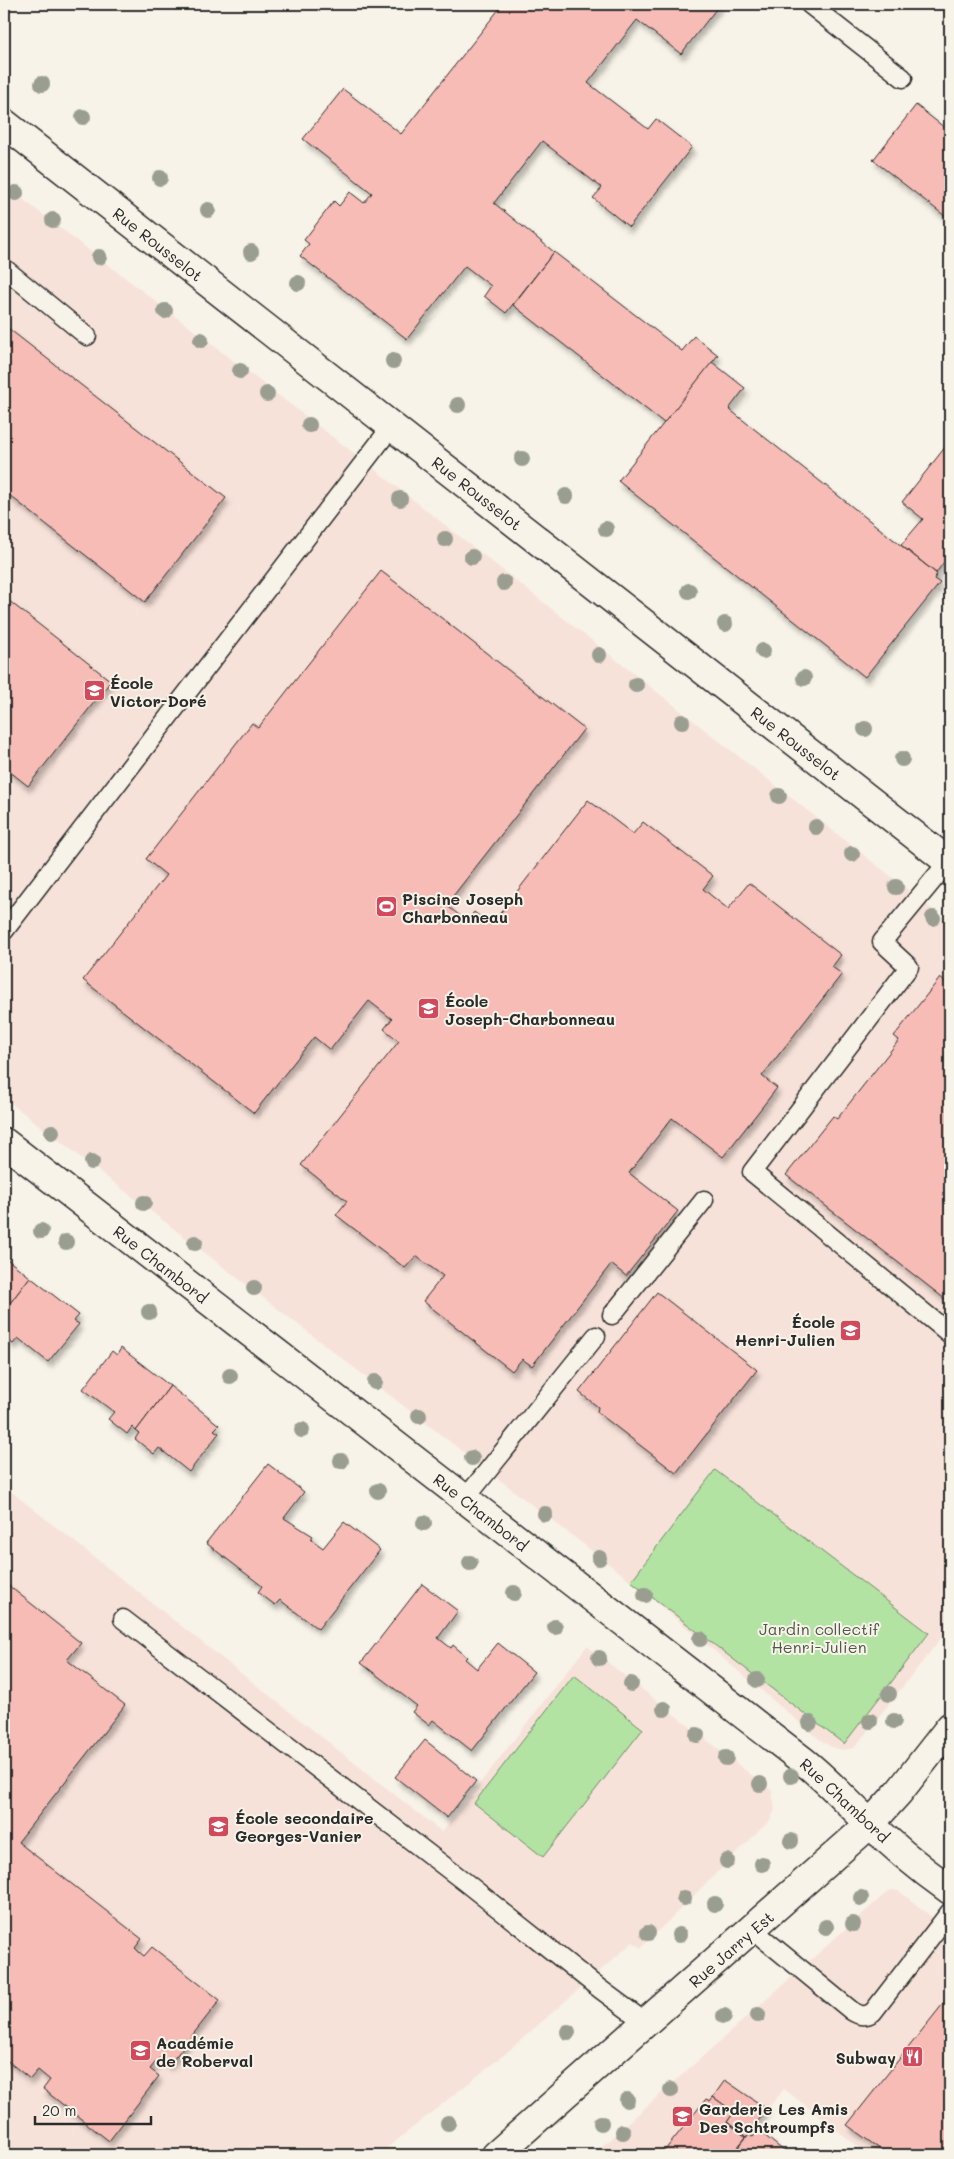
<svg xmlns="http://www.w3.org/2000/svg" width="954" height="2159" viewBox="0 0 954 2159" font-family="Mali,sans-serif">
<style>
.built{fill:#f7e2d9}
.green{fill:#b2e3a3;stroke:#6e8767}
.building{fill:#f7bcb5;stroke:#2b2b2b;filter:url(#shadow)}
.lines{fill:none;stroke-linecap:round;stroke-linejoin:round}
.service-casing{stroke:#2b2b2b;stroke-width:21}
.minor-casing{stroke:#2b2b2b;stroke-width:31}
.secondary-casing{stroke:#2b2b2b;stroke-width:31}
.service{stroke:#f7f3e8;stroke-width:18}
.minor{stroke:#f7f3e8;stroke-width:28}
.secondary{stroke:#f7f3e8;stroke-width:28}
.tree{fill:#9a9e91}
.labels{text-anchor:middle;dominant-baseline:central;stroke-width:4;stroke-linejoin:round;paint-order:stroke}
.street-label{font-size:16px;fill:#2b2b2b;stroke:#f7f3e8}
.poi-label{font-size:16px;font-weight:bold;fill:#2b2b2b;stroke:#f7f3e8;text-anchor:start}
.park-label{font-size:16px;fill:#4d5949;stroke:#f7f3e8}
</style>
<defs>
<filter id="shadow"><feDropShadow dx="3" dy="5.5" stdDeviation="2.5" flood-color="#0004"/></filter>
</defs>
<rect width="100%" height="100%" fill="#f7f3e8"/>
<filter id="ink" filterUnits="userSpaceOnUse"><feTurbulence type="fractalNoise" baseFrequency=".02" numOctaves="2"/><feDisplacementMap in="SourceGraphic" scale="10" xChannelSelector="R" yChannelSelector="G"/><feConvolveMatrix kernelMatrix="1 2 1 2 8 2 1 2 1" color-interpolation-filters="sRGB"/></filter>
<g filter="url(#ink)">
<g class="built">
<path d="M4,185L364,461L950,923V1627L854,1748L843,1750L831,1747L819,1739L631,1581L4,1098Z"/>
<path d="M4,1486L442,1832L587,1646L772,1791L775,1810L770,1820L641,1948L633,1942L505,2054L387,2148L391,2155H4Z"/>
<path d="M892,1890L899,1891L950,1931V2155H869L784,2089L731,2155H597L600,2148L887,1892Z"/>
</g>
<g class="green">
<path d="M715,1470L929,1633L844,1744L631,1581Z"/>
<path d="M574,1675L643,1729L543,1857L474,1803Z"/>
</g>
<g class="building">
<path d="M503,4H720L681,54L637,20L588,83L648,129L656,119L692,147L629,227L593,198L602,188L542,141L494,203L554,252L506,313L484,296L491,286L465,266L407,339L300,256L309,244L304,240L334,201L339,206L350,192L364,203L372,193L303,139L343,89L401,134Z"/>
<path d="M916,105L950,132V220L873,160Z"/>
<path d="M554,252L682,351L694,336L718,355L664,423L513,305Z"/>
<path d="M4,325L226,498L145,602L4,491Z"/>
<path d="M712,362L745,388L729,409L937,574L934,579L940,583L865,677L618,481Z"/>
<path d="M950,441V554L936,573L901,545L923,519L902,502Z"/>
<path d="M381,571L584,729L446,905L467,921L474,912L491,925L588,800L633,834L643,822L713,876L703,889L728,909L749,883L841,955L832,967L842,974L762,1076L777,1088L723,1157L672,1118L629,1173L678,1211L626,1276L611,1264L532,1366L522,1359L512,1371L423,1301L443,1276L416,1256L405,1268L336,1215L347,1201L301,1165L399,1041L384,1029L392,1019L369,1001L330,1050L314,1037L254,1113L83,980L166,875L146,859L252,723L258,728Z"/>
<path d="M4,597L111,681L28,786L4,767Z"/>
<path d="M940,978L950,986V1303L786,1175L833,1116L837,1119L899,1040L894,1036Z"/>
<path d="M4,1257L30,1277L4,1311Z"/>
<path d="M30,1277L79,1315L74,1321L79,1324L48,1362L18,1338L13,1344L4,1336V1311Z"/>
<path d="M657,1292L757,1370L676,1473L597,1412L598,1407L579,1392Z"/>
<path d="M121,1348L170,1386L136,1431L132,1427L127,1434L108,1419L114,1412L83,1389L112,1351L117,1355Z"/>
<path d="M170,1386L219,1425L214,1430L219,1433L189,1472L159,1448L154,1454L135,1439L139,1433L136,1431Z"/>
<path d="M268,1464L304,1492L284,1518L313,1536L311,1539L323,1548L344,1522L380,1550L318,1629L280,1600L275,1605L258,1592L262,1586L206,1543Z"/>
<path d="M4,1582L81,1643L67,1660L125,1705L18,1842L142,1939L135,1948L139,1952L144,1956L152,1947L220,2000L169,2065L159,2058L150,2069L159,2076L109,2141L43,2089L50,2080L38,2070L30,2079L4,2058Z"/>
<path d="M422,1584L458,1611L438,1638L451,1648L453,1645L467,1657L465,1659L477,1669L498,1643L534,1672L472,1751L433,1720L429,1725L412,1712L417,1706L361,1663Z"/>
<path d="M425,1740L476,1781L447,1818L395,1777Z"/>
<path d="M950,1995V2155H888L847,2125Z"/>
<path d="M725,2080L767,2109L746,2137L727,2122L734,2112L713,2097Z"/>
<path d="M713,2097L734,2112L727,2122L746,2137L731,2155H661L706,2099L710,2101Z"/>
<path d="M759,2131L789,2155H732L749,2134L753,2137Z"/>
</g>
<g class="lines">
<defs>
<g id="service">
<path d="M809,4L903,78"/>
<path d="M4,268L87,336"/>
<path d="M948,862L882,942L909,967L752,1172L950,1334"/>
<path d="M4,931L392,426"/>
<path d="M612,1315L704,1200"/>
<path d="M465,1499L596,1336"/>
<path d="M123,1619L465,1882L600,1989L646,2023"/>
<path d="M753,1930L852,2011C860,2016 865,2017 873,2012L950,1912"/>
</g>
<g id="minor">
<path d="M4,123L950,863"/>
<path d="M4,1142L802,1760C824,1777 841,1796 861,1815C888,1842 919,1868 950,1890"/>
</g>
<path id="secondary" d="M496,2155L870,1824L899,1792L950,1727"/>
</defs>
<use href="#service" class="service-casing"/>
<use href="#minor" class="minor-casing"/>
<use href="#secondary" class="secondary-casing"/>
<use href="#service" class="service"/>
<use href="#minor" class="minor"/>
<use href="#secondary" class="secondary"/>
</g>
<g class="tree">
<circle cx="42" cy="84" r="8"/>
<circle cx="83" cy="117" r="8"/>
<circle cx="160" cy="178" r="8"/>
<circle cx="16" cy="193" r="8"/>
<circle cx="208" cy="210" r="8"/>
<circle cx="53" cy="220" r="8"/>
<circle cx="251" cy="252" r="8"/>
<circle cx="99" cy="257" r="8"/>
<circle cx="298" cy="283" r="8"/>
<circle cx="165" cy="311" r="8"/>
<circle cx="201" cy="340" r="8"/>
<circle cx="393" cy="361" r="8"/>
<circle cx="240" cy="371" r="8"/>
<circle cx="267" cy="394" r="8"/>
<circle cx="458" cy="405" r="8"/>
<circle cx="309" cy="425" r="8"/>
<circle cx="522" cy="459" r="8"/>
<circle cx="566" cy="496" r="8"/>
<circle cx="400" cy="499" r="8"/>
<circle cx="606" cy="529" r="8"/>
<circle cx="445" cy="539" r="8"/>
<circle cx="472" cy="557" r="8"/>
<circle cx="504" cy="583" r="8"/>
<circle cx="689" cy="591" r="8"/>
<circle cx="725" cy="624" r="8"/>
<circle cx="763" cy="651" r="8"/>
<circle cx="599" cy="655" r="8"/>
<circle cx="804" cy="678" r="8"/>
<circle cx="636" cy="685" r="8"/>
<circle cx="682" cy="722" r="8"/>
<circle cx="865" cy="729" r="8"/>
<circle cx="902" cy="759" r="8"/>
<circle cx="779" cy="796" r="8"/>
<circle cx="816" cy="827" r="8"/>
<circle cx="852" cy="854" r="8"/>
<circle cx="896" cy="887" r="8"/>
<circle cx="933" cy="918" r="8"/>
<circle cx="52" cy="1132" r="8"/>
<circle cx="92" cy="1162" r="8"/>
<circle cx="144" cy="1203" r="8"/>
<circle cx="41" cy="1231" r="8"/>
<circle cx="66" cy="1242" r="8"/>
<circle cx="195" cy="1243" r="8"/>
<circle cx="254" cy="1288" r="8"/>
<circle cx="149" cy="1312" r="8"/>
<circle cx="230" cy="1376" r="8"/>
<circle cx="375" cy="1382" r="8"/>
<circle cx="419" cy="1416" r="8"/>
<circle cx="302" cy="1430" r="8"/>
<circle cx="472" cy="1458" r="8"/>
<circle cx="341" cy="1461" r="8"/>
<circle cx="378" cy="1491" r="8"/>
<circle cx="545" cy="1514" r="8"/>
<circle cx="424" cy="1523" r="8"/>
<circle cx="599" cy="1558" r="8"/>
<circle cx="470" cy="1563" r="8"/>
<circle cx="514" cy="1593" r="8"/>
<circle cx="645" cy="1595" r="8"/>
<circle cx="555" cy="1627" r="8"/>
<circle cx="700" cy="1639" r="8"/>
<circle cx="599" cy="1658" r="8"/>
<circle cx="757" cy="1680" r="8"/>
<circle cx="631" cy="1684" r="8"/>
<circle cx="889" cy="1694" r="8"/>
<circle cx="664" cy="1709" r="8"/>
<circle cx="870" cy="1721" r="8"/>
<circle cx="894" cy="1721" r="8"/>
<circle cx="810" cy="1723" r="8"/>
<circle cx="697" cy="1735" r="8"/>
<circle cx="726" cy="1758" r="8"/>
<circle cx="791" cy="1776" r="8"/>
<circle cx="760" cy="1784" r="8"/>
<circle cx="791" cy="1841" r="8"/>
<circle cx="727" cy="1861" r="8"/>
<circle cx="762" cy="1864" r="8"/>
<circle cx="684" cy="1898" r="8"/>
<circle cx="861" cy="1898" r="8"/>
<circle cx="715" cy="1904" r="8"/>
<circle cx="853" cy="1924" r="8"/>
<circle cx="826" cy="1927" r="8"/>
<circle cx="648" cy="1933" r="8"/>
<circle cx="679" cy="1935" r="8"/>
<circle cx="758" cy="2015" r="8"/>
<circle cx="724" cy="2016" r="8"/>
<circle cx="568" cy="2032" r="8"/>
<circle cx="671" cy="2090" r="8"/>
<circle cx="627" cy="2100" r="8"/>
<circle cx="448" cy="2123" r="8"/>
<circle cx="601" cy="2123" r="8"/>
<circle cx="623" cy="2132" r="8"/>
</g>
</g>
<defs>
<symbol id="school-square" viewBox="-11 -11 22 22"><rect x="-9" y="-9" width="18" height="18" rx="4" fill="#d1495b" stroke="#f7f3e8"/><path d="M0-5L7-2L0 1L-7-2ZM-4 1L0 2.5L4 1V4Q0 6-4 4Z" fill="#fff"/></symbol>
<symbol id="stadium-square" viewBox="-11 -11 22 22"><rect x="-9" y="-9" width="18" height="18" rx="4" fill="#d1495b" stroke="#f7f3e8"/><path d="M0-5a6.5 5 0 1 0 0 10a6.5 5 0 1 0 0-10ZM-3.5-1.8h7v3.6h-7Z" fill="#fff"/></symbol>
<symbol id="restaurant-square" viewBox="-11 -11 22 22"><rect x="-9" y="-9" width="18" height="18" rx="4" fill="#d1495b" stroke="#f7f3e8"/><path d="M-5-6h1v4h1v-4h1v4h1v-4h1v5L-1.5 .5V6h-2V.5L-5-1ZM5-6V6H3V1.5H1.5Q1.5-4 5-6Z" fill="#fff"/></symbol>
</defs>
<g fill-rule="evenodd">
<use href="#school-square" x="82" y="678" width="25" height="25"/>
<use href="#stadium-square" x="374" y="894" width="25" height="25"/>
<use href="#school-square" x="416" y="996" width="25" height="25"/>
<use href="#school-square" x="838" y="1318" width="25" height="25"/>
<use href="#school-square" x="206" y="1814" width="25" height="25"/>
<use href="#school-square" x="128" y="2038" width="25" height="25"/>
<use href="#restaurant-square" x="900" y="2044" width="25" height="25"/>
<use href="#school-square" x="670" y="2104" width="25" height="25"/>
</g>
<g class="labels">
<g class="street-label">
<text transform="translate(158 244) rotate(38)">Rue Rousselot</text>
<text transform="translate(477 493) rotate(38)">Rue Rousselot</text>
<text transform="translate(796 743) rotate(38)">Rue Rousselot</text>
<text transform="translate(161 1264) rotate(38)">Rue Chambord</text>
<text transform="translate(481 1512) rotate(38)">Rue Chambord</text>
<text transform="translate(845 1800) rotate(43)">Rue Chambord</text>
<text transform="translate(731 1949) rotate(-41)">Rue Jarry Est</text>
</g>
<g class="poi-label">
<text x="110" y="682">École<tspan x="110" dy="18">Victor-Doré</tspan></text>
<text x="402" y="898">Piscine Joseph<tspan x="402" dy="18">Charbonneau</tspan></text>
<text x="445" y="1000">École<tspan x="445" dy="18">Joseph-Charbonneau</tspan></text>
<text x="835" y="1321" text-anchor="end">École<tspan x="835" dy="18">Henri-Julien</tspan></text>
<text x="235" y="1817">École secondaire<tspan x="235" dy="18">Georges-Vanier</tspan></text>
<text x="156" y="2042">Académie<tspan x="156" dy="18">de Roberval</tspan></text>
<text x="896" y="2057" text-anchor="end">Subway</text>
<text x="699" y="2108">Garderie Les Amis<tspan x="699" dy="18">Des Schtroumpfs</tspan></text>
</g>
<g class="park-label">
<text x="819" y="1628">Jardin collectif<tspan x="819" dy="18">Henri-Julien</tspan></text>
</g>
</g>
<rect width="954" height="2159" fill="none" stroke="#f7f3e8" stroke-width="20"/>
<rect x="10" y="10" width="934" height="2139" fill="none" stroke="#2b2b2b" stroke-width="2" filter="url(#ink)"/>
<path d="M35 2116v8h116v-8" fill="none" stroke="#2b2b2b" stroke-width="2.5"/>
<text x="42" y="2116" font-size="15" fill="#2b2b2b" stroke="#f7f3e8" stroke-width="4" paint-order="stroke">20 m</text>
</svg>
